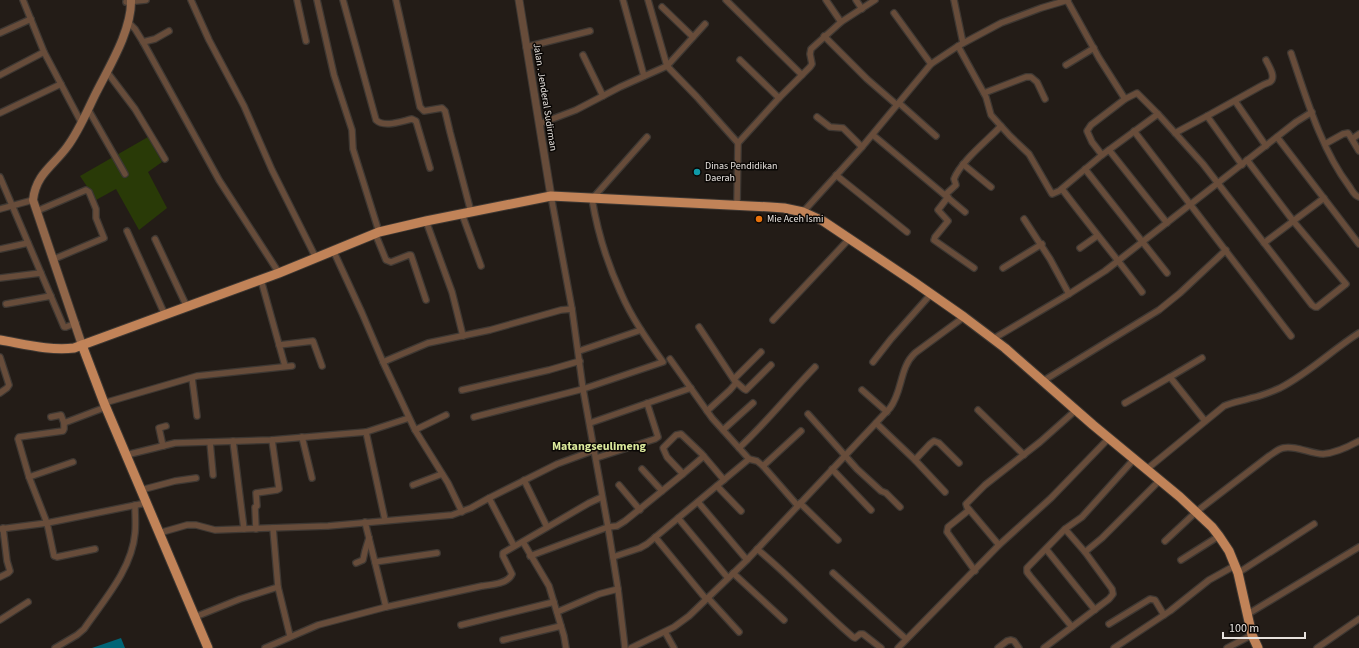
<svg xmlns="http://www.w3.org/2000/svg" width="1359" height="648" viewBox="0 0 1359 648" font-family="'Source Sans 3',sans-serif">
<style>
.green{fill:#293a07}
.water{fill:#006576}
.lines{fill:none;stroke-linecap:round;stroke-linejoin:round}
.minor-casing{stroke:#3e3833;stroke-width:8}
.tertiary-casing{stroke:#3e3833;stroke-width:9}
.secondary-casing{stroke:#3e3833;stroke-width:10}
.trunk-casing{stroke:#3e3833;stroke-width:11}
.minor{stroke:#674c3a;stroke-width:5.5}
.tertiary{stroke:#674c3a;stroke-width:7}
.secondary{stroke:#916649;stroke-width:8}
.trunk{stroke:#c18358;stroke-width:9}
.culture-dot{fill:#0f9aa8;stroke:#0a0705;stroke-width:1.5}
.food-dot{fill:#e8710a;stroke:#0a0705;stroke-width:1.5}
.labels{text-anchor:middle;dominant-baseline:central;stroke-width:3;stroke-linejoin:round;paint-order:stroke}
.street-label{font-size:10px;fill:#e7e2de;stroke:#0a0705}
.poi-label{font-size:10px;fill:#e7e2de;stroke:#0a0705;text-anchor:start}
.quarter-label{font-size:12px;font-weight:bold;fill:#dae89b;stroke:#0a0705}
</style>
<rect width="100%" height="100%" fill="#231c17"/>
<path class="green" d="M148,137L162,162L148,172L167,208L139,230L116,189L96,200L80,176Z"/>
<path class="water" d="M121,638L125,648H92Z"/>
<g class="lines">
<defs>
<g id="minor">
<path d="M23,0L44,52L81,122"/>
<path d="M191,0L209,40L244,106L272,170L316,258"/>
<path d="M297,0L306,41"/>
<path d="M317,0L334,75L352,130L353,149L379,232"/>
<path d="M343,0L376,120C384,128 402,121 412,119L416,121L430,168"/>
<path d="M396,0L420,107L424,111L442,108L445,111L450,132L471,212"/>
<path d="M623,0L644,76"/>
<path d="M648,0L667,66L697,97L738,143"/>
<path d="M726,0L802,75"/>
<path d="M826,0L841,22"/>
<path d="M856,0L862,9"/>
<path d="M954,0L963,43"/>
<path d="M1067,0L1099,58L1125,99L1137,93L1158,114L1203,164L1312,305L1315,307H1317L1346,284L1294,222L1247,160"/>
<path d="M126,2L146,0"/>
<path d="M662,7L693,37"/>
<path d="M894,13L931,64"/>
<path d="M128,22L135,29L143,42L219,180L279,273"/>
<path d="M0,33L31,19"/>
<path d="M824,36L867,79L897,105"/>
<path d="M143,42L155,39L169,31"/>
<path d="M958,46L986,97L991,115L1010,136L1029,154L1052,194L1059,191L1102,155L1158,114"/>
<path d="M526,47L590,31"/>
<path d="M1291,53C1306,97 1321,149 1349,186C1352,190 1354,196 1359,197"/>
<path d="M583,55L603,96"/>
<path d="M740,60L779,98"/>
<path d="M1066,65L1094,48"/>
<path d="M107,72L135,109L165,159"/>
<path d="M0,75L44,52"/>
<path d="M984,93L1026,77H1031L1037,82L1045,99"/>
<path d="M1235,101L1266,146"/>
<path d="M899,103L936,136"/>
<path d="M88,109L125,174"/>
<path d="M0,113L61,84"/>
<path d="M1207,116L1242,165"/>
<path d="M817,117L830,127L843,128L862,147"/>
<path d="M539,124L576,110L620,87L667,66L705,24"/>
<path d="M1134,131L1291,336"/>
<path d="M1175,133L1207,116L1261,86C1264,84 1268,83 1270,82C1277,77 1268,65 1266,60"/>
<path d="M873,135L965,212"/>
<path d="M1277,137L1359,244"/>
<path d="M1352,139L1359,134"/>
<path d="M1325,144L1343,134L1348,133L1350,136L1359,151"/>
<path d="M1109,150L1167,223"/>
<path d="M1102,155L1092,142L1087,131L1091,125L1125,99"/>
<path d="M963,164L991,187"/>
<path d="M1085,169L1167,273"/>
<path d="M836,175L907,232"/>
<path d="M0,177L64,327H66L76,323"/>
<path d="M1062,189C1088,224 1116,257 1142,292"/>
<path d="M945,195L956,185L954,179C961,161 987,141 1001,126"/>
<path d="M551,196L572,309L583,389L608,527L618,589L625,648"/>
<path d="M948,197L938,210L948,221L935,237L934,240L974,268"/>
<path d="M737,205L738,143L779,98L810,67L812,64L810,54L811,49L841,22L875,0"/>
<path d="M0,209L33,200"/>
<path d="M37,211L86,190L89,192L96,209V218L104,238L54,259"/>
<path d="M803,212L862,147L931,64L958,46L1001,23L1041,8L1068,0"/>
<path d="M462,214L481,266"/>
<path d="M1024,219L1050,259L1069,294"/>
<path d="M426,221L452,292L463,336"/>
<path d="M127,231L165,315"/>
<path d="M375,233L386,260L391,262L409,255H411L426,300"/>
<path d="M155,239L187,307"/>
<path d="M1264,243L1324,198"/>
<path d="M1080,248L1097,236"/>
<path d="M0,249L28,243"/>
<path d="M333,250L362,313L383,362L415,430L448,483L462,512"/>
<path d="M1003,268L1042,244"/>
<path d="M0,278L41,273"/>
<path d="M261,280L285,366"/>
<path d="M6,304L51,296"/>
<path d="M773,320L850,238"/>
<path d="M699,327L736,383L730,390L707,411"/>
<path d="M993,339L1069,294L1105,271L1296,122L1312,112"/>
<path d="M279,345L313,341L322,366"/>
<path d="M579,351L641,330"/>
<path d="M0,357L9,385L7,388L0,393"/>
<path d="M670,359L712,418L749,459L757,461L763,466L798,506"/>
<path d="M383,362L428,343L490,330L561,310L572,309"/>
<path d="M873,362L891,339L931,294"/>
<path d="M1170,377L1202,358"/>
<path d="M192,378L197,416"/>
<path d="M734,379L761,352"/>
<path d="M735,381L744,389L746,390L771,365"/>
<path d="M1043,381L1159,310L1180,293L1226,250"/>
<path d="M462,390L549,370L580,361"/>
<path d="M862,390L887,412"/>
<path d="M104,403L197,376L292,366"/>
<path d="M1125,403L1170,377L1205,421"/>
<path d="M978,410L1024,455"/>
<path d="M808,414L857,469L881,491L886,493L900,507"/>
<path d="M51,417L61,415L64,423L106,407"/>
<path d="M474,417L583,389L663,362C648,341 631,317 621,293C608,265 597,229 592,199L647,137"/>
<path d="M64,423V429L63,431L19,437L18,439L29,477L47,523L54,556L57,557L95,549"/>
<path d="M590,423L691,388"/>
<path d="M876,423L915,460L945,492"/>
<path d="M415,430L446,415"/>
<path d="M723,430L753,403"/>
<path d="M366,432L385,520"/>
<path d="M302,437L312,478"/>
<path d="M233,441L244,529"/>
<path d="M210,442L213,475"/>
<path d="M163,446L159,428L166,426"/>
<path d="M739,448C766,423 789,394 815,367"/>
<path d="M126,455L175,443L271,440L366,432L409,418"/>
<path d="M704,456L683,474L667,457L663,448L676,435L681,434L702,454L724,480"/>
<path d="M596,458L655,439L658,437L647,403"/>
<path d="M915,460L930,444L934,441L939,443L959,463"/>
<path d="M763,466L801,431"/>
<path d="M642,469L662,491"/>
<path d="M832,469L871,510"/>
<path d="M1147,469L1224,406C1233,402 1242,401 1251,398C1261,396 1271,392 1280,388C1309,373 1332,350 1359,333"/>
<path d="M29,477L73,462"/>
<path d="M524,480L547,527"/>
<path d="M413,485L442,474"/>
<path d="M619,485L640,510"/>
<path d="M717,486L741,511"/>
<path d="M141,490L175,481L196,478"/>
<path d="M489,498L514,546"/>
<path d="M698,502L747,560"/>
<path d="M800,503L838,540"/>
<path d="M969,510L948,527L947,532L975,571"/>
<path d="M678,518L728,578"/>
<path d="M365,522L386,607"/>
<path d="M273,528L278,587L290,636"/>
<path d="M0,529L47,523L146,503"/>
<path d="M256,529L255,507L257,506L256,493L277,490L279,489L272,440"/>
<path d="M159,533L187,525H196L215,530L328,526L452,515L471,508L489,498L557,464L595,450"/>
<path d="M655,537L706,599"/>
<path d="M1165,541L1196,512L1269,456C1274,453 1278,449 1283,448C1296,445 1310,454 1323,454C1336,453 1348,447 1359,441"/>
<path d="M523,542L549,586L564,636L566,648"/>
<path d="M999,545L967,507L966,504L985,485L1040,442L1076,410"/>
<path d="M757,549C791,577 820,609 853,637L855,638L860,634H863L881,648"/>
<path d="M1046,549L1095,610"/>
<path d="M1085,552L1102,538L1160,480"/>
<path d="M530,556L608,527L617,526L625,521L683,474"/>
<path d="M613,557L640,548L647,544L749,459"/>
<path d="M1181,560L1219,536"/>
<path d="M375,562L437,553"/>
<path d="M356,563L363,560L365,551L369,538"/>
<path d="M733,573L784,620"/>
<path d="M833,573L906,639"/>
<path d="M1238,573L1314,524"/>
<path d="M0,577L8,573L10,571L7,561L3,528"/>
<path d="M708,598L739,632"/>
<path d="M557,612L599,594L618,589"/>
<path d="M1248,614L1359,547"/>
<path d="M195,617L240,599L278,587"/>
<path d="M0,620L28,602"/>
<path d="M1109,624L1150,599L1155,600L1164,615"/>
<path d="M461,625L554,602"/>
<path d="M1072,627L1030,576L1027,572V568L1065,529L1082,517L1135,458"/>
<path d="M665,632L674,648"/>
<path d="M503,640L561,626"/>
<path d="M55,648L77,635L84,629C104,600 132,569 135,533C136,524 135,514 135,505"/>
<path d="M265,648L318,625L386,607L482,586C491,585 508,584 512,574L503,556V553L589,503L602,497"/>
<path d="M631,648L674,627L689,616L747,560L890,408C903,391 899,368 915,353L964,317"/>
<path d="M898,648L999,545L1051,498L1109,438"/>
<path d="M998,648L1007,641L1011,640L1014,641L1019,648"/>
<path d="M1044,648L1109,599L1113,594L1112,589L1085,552L1065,529"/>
<path d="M1114,648L1170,611L1209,580L1236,565"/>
<path d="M1227,648L1252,635"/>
<path d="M1317,648L1359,619"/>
</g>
<path id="tertiary" d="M519,0L551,196"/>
<path id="secondary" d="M82,345L33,200C36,174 53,166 67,147C79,131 87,111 96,93C109,67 132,30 131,0"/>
<g id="trunk">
<path d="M0,340C24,344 50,351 74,348L279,273L379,232L426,221L551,196L770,207L784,208L803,212L823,221L914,282L964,317L1005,348L1093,425L1180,497L1212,527L1219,536L1229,551L1238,573L1252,635L1258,648"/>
<path d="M82,345L104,403L208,648"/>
</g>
</defs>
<use href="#minor" class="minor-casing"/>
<use href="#tertiary" class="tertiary-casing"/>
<use href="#secondary" class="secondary-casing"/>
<use href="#trunk" class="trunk-casing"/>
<use href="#minor" class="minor"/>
<use href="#tertiary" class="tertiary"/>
<use href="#secondary" class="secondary"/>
<use href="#trunk" class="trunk"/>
</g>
<circle class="culture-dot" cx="697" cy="172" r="4"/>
<circle class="food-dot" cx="759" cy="219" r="4"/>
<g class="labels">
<g class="street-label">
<text transform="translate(545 97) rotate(81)">Jalan . Jenderal Sudirman</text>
</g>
<g class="poi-label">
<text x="705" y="166">Dinas Pendidikan<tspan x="705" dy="12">Daerah</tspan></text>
<text x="767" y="219">Mie Aceh Ismi</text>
</g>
<g class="quarter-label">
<text x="599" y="446">Matangseulimeng</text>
</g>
</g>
<path d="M1223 632v6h82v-6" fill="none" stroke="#e7e2de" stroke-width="2"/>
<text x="1229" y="632" font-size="12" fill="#e7e2de" stroke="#0a0705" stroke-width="3" paint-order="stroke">100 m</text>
</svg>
